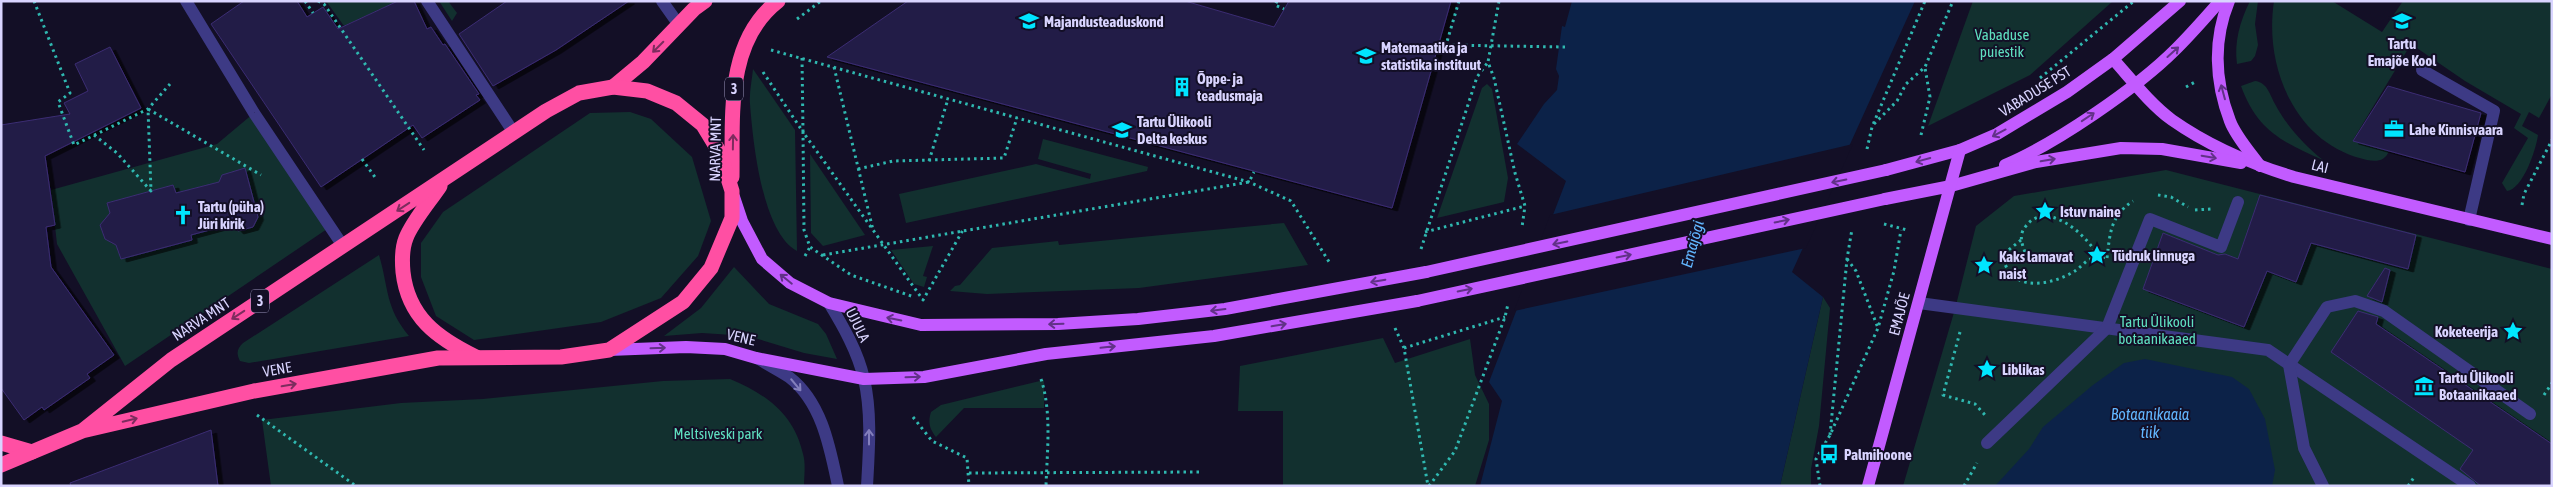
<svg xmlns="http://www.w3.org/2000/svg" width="2553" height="487" viewBox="0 0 2553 487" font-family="'Asap Condensed',sans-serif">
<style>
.green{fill:#12302f}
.water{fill:#0c2248}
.pier{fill:#130f26}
.building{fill:#241b47;stroke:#3b2d73;filter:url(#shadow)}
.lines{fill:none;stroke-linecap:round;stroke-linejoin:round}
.path{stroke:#2fb8b0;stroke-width:3;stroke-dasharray:2.5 4;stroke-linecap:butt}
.minor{stroke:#3d3a85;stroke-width:12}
.major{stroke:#c25bff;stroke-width:12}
.highway{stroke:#ff4fa3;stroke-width:15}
.major-bridge{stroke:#c25bff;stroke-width:12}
.oneway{stroke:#7d2c5e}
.oneway2{stroke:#623188}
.oneway3{stroke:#837fbc}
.labels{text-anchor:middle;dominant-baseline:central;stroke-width:4;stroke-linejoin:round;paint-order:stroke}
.shield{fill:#130f26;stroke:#9e99be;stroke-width:1}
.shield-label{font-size:14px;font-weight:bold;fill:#d9d4ff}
.poi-label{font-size:15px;font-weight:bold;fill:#d9d4ff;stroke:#130f26;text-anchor:start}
.park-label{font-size:15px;fill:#5fe0c0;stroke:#130f26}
.street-label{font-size:15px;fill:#d9d4ff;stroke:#130f26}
.water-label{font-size:16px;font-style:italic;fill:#62b6ff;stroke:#130f26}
</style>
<defs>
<filter id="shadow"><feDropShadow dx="5.5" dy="3" stdDeviation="0" flood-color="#0009"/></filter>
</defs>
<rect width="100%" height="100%" fill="#130f26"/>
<g class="green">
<path d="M326,1H398L344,26Z"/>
<path d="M439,1H448L457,13L452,21Z"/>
<path d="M1973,1H2113L2030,75L1928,126Z"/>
<path d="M2250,1H2258L2255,24L2258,45L2255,56L2251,61L2237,64C2234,42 2240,21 2250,1Z"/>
<path d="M2274,1H2332L2382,32L2403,1H2552V94L2539,118L2529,112L2522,126L2538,135C2536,150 2523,189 2507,191L2502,183L2528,138L2514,128L2521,114L2465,81L2411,44L2353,140L2389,151C2385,161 2377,162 2367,160C2332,152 2306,131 2289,98C2274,68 2269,35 2274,1Z"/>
<path d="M753,69L795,130L797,251C762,232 753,142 750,104C749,93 752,80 753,69Z"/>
<path d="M2255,81C2267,82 2270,95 2275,104C2286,125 2304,145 2323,160C2282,142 2257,130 2241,86Z"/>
<path d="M1487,84L1492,89L1508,178L1504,202L1437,218L1482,88Z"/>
<path d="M630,112L651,119L692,157L711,221L698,256L661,298L601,322L474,340L436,316L421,277V243L443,212L590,113Z"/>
<path d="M254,113L330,227L125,366L57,244L51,190L217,144Z"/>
<path d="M1043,139L1148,167L1147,171L906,223L899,194L1036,164L1090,179L1091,174L1038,159Z"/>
<path d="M810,154L865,235L823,246L811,233Z"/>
<path d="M2166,170L2552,269V486H1903L1955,309L1976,226L2014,196Z"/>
<path d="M1284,223L1308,265L1139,288L987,294L950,291L955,286L960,285L992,248L1058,241L1059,245Z"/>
<path d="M933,246L923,276L927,277L924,287L914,284L891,250Z"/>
<path d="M379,255C389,289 385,307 409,336L249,363L240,361C236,353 237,349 243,343Z"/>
<path d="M734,267L769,304L818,324L826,334L837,359L804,353L748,336L702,333L664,336L701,308Z"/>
<path d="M1823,297L1830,308L1819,426L1811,469V486H1780Z"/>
<path d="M1383,338L1395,363L1470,339L1475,375L1489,404V440L1475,486H1283V411H1238L1240,366Z"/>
<path d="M730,379C766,394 794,414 803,454C806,464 804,476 804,486H271L262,420L401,403L483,399L663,381Z"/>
<path d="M1044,380V408H964L936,437C929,428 928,422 931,412L941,405Z"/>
</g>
<g class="water">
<path d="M1572,1H1915L1792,272L1823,297L1780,486H1480L1502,401L1489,382L1566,181L1517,144L1544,104L1557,90L1559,76L1556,69L1562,26L1565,27Z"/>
<path d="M2145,359L2232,377L2249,389L2265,419L2275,470L2272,486H1995L2029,449L2043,427L2093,385L2124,363Z"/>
</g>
<path class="pier" d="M1853,144L1806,248L1514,311L1550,215Z"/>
<g class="building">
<path d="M244,1H297L307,17L323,7L338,29L398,1H414L427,29L431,27L443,45L445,44L479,94L476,95L480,100L422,138L413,125L321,187L211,24Z"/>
<path d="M507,1H629L556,50L493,86L459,34Z"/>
<path d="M908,1H1185L1274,27L1289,1H1451L1392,208L827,57Z"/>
<path d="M110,47L141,108L45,156L55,225L46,227L51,267L114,355L87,374L90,378L44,410L42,407L24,420L1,388V125L70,114L64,103L88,91L75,64Z"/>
<path d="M2388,86L2481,113L2465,172L2353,141Z"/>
<path d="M245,168L258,217L253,227L238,231L232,224L191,235L192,240L121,259L116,245L105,239L100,225L110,213L107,203L173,185L176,193L219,182L222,175Z"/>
<path d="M2260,195L2416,235L2408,269L2311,243L2296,282L2267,271L2244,327L2143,289L2163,233L2218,255L2225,254L2238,259Z"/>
<path d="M2385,268L2390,270L2382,302L2367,296Z"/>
<path d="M2358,311L2378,317L2376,324L2552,444V486H2481L2460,469L2473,450L2331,352Z"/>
<path d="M211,430L218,486H71L70,483Z"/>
</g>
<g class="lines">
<g class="path">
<path d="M34,1L70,93L58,102L74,145L148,109L170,84"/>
<path d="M305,1L313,13"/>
<path d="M318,1L324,4L424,150"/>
<path d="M1277,1L1275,5L1284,9"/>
<path d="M1459,1L1446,45L1565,47"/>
<path d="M1499,1L1488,62L1494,78L1515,173L1525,206L1522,227"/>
<path d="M797,19L821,1"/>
<path d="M771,50L1249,182L1291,201L1331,265"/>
<path d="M802,58L803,132L923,300L963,230"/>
<path d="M834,67L873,230"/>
<path d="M763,72L803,132L804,230L810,247L851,275L914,297"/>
<path d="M2040,78L2134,1"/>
<path d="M2186,87L2195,82"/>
<path d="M1874,124L1897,101L1906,84L1925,67L1953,1"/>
<path d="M94,135L117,153L151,191L148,109L261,175"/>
<path d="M1921,135L1930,97L1925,68"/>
<path d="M1867,149L1872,127L1925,1"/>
<path d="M362,159L377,180"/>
<path d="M929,161L948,99"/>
<path d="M858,169L893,161L1004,158L1017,118"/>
<path d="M2158,195L2171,197L2188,207"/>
<path d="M2522,205L2524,194L2552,140"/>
<path d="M2195,210L2211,209"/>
<path d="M1884,224L1907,230"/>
<path d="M1425,232L1525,206"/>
<path d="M2021,240L2006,252L2005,264C2016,293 2054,284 2075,271C2080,268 2085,261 2091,259C2095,258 2102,258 2106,257L2102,252L2094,250"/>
<path d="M1421,249L1477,77L1488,62"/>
<path d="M2025,252C2021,242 2019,234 2026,226C2045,200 2083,232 2094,250L2091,259"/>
<path d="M823,255L1249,182L1254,172"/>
<path d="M805,256L810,247"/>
<path d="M2107,258C2110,234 2110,216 2133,201"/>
<path d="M1847,259L1856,271L1878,328"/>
<path d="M1395,328L1404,348L1428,486"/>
<path d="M1960,332L1943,395L1975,404L1985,415"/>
<path d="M1404,348L1505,317"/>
<path d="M1041,379C1052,412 1047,452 1046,486"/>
<path d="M2544,395L2552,383"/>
<path d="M257,415L356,486"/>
<path d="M913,417L932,441L967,458L969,486"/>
<path d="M1830,435L1847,259L1852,229"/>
<path d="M969,473L1200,472"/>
<path d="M1429,486L1455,451L1505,317L1508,304"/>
<path d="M1820,486L1816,459L1830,435L1878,328L1894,271L1901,230"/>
<path d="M1964,486L1977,463"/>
<path d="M2408,486L2415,476"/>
</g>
<g class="minor">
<path d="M186,1L254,113L343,246"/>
<path d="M427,1L514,133"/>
<path d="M662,1L679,25"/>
<path d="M2422,70L2494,111L2469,220"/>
<path d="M829,303C843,326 858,352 864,379C872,413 869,451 867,486"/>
<path d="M1919,303L2268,350L2470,486"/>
<path d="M759,359C768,365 780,371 789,377C822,402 830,448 838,486"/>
<path d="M1987,443L2107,328L2150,219L2221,247L2238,202"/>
<path d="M2323,486L2304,448L2289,365L2327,307L2355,301L2384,311L2530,414"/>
</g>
<g class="major">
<path d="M2229,1C2213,40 2215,82 2230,121C2236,137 2250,152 2260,166"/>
<path d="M2113,59C2131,79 2150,104 2172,120C2209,146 2251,164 2294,177L2552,239"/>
<path d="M2005,165C2055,144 2137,88 2176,49C2191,34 2206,17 2220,1"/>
<path d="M1886,170L1960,150L1997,134L2067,92L2113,59L2180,1"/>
<path d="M734,197L742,221L762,259L790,283L829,303L921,325L1058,324L1138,319L1225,309L1426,272"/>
<path d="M1885,199L1951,186L2036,162L2121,148L2162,149L2241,163"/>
<path d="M609,350L686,347L725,349L756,358L864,379L924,377L1046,354L1214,336L1417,301"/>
<path d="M1868,486L1960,150"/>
</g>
<g class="highway">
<path d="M613,87L643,62L694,9L705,1"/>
<path d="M732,177C733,117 725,42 778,1"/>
<path d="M440,186C430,201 412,222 406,238C402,248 402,261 403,272C408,317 437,338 476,357"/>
<path d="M1,443L32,452"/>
<path d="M1,465L82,431L171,360L546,111L579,93L613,87L647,91L676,103L703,125L720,153L732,191V218L711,268L683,302L609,350L561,357L438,358L254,391L82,431"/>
</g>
<g class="major-bridge">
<path d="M1426,272L1886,170"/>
<path d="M1417,301L1885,199"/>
</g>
</g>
<defs><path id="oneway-shaft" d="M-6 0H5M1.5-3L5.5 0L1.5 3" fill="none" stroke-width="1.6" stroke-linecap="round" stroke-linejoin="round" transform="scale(1.25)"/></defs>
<g class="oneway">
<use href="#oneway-shaft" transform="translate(658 47) rotate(135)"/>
<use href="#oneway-shaft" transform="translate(733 142) rotate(-89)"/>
<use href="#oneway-shaft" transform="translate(403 207) rotate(147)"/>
<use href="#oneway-shaft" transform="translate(238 315) rotate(147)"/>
<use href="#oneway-shaft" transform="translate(289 385) rotate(-10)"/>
<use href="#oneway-shaft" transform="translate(130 420) rotate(-13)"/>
</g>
<g class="oneway2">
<use href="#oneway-shaft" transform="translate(2173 52) rotate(-42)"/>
<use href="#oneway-shaft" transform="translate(2223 92) rotate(-105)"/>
<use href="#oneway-shaft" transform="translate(2088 117) rotate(-34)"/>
<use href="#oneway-shaft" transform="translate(1999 133) rotate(152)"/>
<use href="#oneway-shaft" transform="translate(2209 157) rotate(10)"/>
<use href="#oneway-shaft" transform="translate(1923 160) rotate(165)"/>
<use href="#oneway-shaft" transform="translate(2048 160) rotate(-10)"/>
<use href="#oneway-shaft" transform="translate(1839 181) rotate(168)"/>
<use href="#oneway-shaft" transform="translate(1782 221) rotate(-12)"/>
<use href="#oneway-shaft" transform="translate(1560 243) rotate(168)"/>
<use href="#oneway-shaft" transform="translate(1624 256) rotate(-12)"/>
<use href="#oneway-shaft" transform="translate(786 279) rotate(-141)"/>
<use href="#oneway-shaft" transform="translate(1378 281) rotate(170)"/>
<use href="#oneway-shaft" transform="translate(1465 290) rotate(-12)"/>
<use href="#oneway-shaft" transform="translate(1218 310) rotate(173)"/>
<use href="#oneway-shaft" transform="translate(894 319) rotate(-169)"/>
<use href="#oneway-shaft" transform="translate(1056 324) rotate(178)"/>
<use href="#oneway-shaft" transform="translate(1279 325) rotate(-10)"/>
<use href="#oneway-shaft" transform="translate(1108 347) rotate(-6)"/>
<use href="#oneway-shaft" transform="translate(658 348) rotate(-2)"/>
<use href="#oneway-shaft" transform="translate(913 377) rotate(-2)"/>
</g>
<g class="oneway3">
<use href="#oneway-shaft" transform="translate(796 385) rotate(50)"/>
<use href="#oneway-shaft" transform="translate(869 437) rotate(-90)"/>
</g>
<defs>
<symbol id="university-bare" viewBox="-9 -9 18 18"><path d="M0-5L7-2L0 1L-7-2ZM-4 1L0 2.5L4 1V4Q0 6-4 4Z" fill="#00e5ff" stroke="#130f26" stroke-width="2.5" paint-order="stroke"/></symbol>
<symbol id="school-bare" viewBox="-9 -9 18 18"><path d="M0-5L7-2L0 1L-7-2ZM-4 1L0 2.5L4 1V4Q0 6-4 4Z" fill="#00e5ff" stroke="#130f26" stroke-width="2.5" paint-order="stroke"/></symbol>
<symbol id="building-bare" viewBox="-9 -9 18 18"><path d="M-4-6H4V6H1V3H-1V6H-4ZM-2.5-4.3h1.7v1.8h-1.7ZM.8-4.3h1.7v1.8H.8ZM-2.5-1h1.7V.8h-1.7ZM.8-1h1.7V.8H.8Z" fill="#00e5ff" stroke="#130f26" stroke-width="2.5" paint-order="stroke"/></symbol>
<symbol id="office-bare" viewBox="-9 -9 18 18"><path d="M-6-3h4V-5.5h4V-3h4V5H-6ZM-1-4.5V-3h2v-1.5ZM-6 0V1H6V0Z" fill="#00e5ff" stroke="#130f26" stroke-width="2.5" paint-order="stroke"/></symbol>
<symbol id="sight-bare" viewBox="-9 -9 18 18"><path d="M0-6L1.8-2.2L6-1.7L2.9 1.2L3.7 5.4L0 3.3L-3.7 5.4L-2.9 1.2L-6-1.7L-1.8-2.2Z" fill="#00e5ff" stroke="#130f26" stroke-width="2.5" paint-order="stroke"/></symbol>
<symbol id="church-bare" viewBox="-9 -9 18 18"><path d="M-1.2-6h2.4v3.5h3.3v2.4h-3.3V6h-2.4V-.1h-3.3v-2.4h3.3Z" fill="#00e5ff" stroke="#130f26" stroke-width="2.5" paint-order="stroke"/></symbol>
<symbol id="museum-bare" viewBox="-9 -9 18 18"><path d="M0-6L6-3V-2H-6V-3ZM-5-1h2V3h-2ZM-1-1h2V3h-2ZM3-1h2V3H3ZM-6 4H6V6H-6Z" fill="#00e5ff" stroke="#130f26" stroke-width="2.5" paint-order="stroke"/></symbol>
<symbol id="bus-bare" viewBox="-9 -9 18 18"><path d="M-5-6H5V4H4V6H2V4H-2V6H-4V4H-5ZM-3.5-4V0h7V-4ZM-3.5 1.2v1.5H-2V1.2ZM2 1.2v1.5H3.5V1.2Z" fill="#00e5ff" stroke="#130f26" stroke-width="2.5" paint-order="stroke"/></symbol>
</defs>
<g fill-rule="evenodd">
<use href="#university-bare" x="1015" y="7" width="28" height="28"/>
<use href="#school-bare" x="2388" y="7" width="28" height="28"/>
<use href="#university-bare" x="1352" y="42" width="28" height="28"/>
<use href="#building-bare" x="1168" y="73" width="28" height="28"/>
<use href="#office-bare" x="2380" y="115" width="28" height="28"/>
<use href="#university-bare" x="1108" y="116" width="28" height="28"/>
<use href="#sight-bare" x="2031" y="197" width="28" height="28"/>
<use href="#church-bare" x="169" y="201" width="28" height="28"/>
<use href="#sight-bare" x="2083" y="241" width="28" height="28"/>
<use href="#sight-bare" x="1970" y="251" width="28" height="28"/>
<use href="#sight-bare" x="2499" y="317" width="28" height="28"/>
<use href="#sight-bare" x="1973" y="355" width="28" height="28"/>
<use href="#museum-bare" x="2410" y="372" width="28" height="28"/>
<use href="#bus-bare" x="1815" y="440" width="28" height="28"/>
</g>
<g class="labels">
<g class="shield">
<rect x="725" y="77.5" width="18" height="23" rx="4"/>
<rect x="251" y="289.5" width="18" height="23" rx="4"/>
</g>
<g class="shield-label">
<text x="734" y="89">3</text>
<text x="260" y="301">3</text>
</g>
<g class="poi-label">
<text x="1044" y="21">Majandusteaduskond</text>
<text x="2402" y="43" text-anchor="middle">Tartu<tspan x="2402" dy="17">Emajõe Kool</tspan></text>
<text x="1381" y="47">Matemaatika ja<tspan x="1381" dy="17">statistika instituut</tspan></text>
<text x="1197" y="78">Õppe- ja<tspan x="1197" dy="17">teadusmaja</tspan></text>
<text x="1137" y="121">Tartu Ülikooli<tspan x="1137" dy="17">Delta keskus</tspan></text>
<text x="2409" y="129">Lahe Kinnisvaara</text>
<text x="198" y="206">Tartu (püha)<tspan x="198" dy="17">Jüri kirik</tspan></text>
<text x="2060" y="211">Istuv naine</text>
<text x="2112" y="255">Tüdruk linnuga</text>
<text x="1999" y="256">Kaks lamavat<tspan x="1999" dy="17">naist</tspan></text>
<text x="2498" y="331" text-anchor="end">Koketeerija</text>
<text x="2002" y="369">Liblikas</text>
<text x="2439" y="377">Tartu Ülikooli<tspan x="2439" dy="17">Botaanikaaed</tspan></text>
<text x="1844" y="454">Palmihoone</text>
</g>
<g class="park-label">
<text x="2002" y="34">Vabaduse<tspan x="2002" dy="17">puiestik</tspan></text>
<text x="2157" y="321">Tartu Ülikooli<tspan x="2157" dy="17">botaanikaaed</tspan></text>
<text x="718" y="433">Meltsiveski park</text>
</g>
<g class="street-label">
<text transform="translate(2035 91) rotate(-32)">VABADUSE PST</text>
<text transform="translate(715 149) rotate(-89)">NARVA MNT</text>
<text transform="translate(2320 166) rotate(14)">LAI</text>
<text transform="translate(1899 314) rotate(-75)">EMAJÕE</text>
<text transform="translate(201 319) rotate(-33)">NARVA MNT</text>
<text transform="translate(858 325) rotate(64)">UJULA</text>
<text transform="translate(741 337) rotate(13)">VENE</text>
<text transform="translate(277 369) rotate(-10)">VENE</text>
</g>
<g class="water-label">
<text transform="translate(1692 244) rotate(-75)">Emajõgi</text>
<text x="2150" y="414">Botaanikaaia<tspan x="2150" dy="18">tiik</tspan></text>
</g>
</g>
<rect width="2553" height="487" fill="none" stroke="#d9d4ff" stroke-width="5"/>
</svg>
